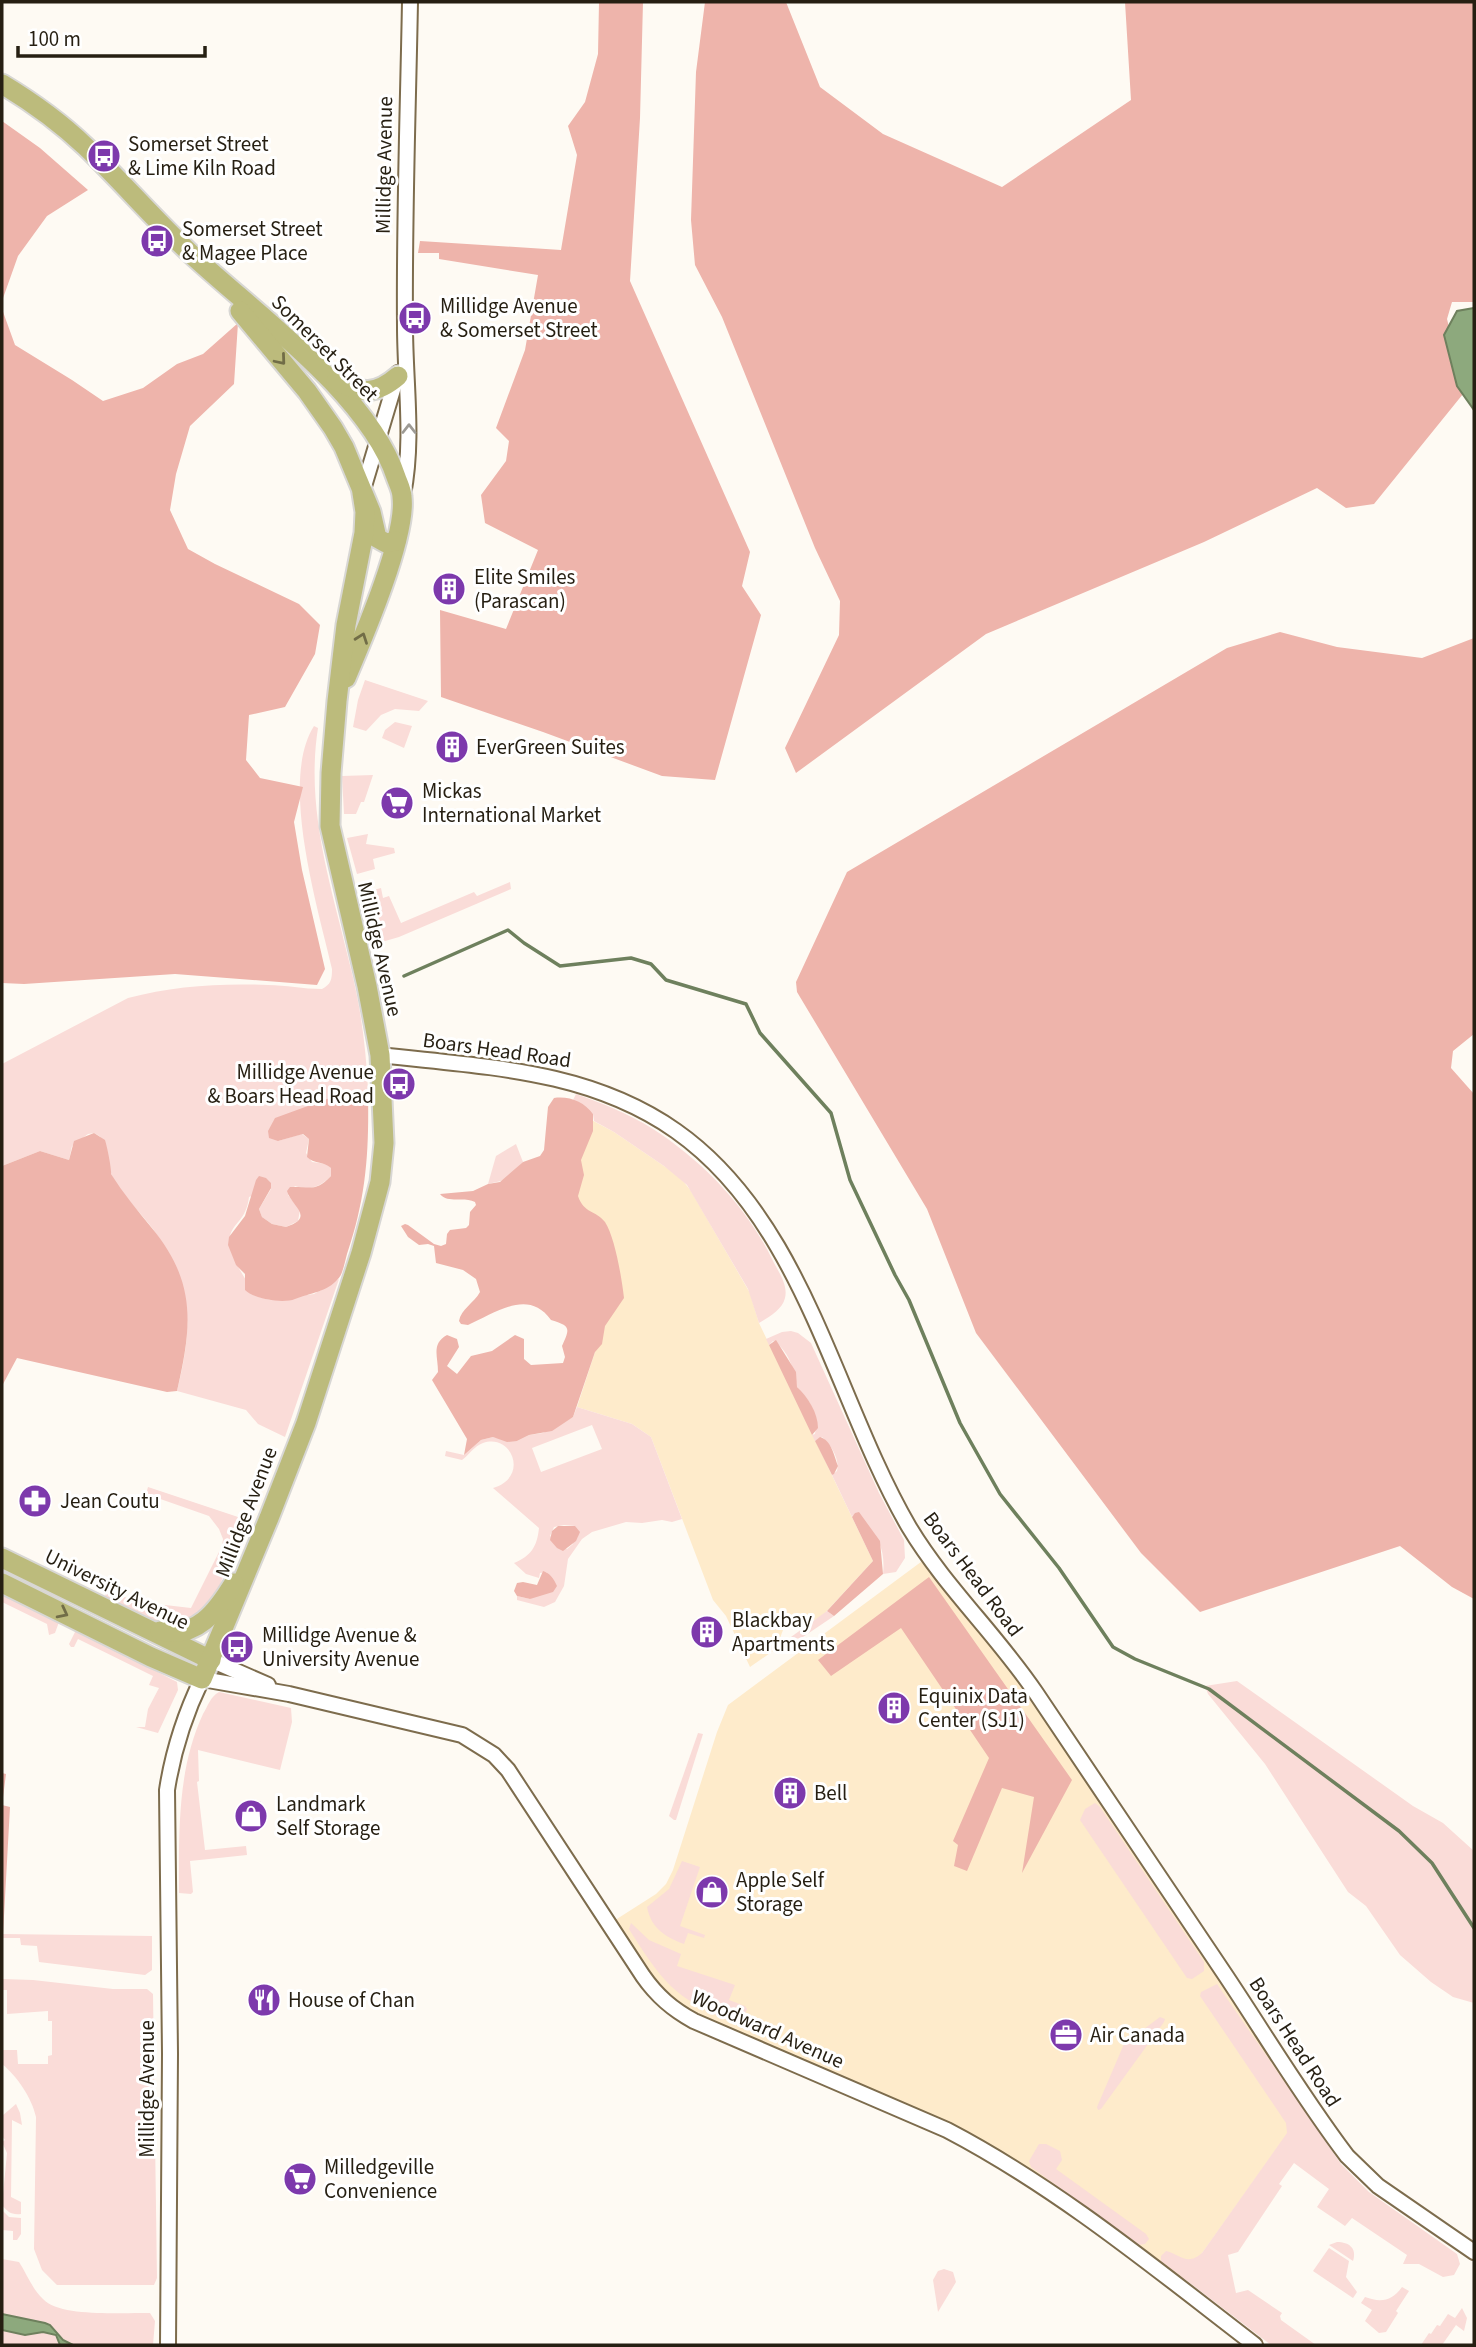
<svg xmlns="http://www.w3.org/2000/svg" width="1476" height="2347" viewBox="0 0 1476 2347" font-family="'Source Sans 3',sans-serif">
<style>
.built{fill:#feebcb}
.green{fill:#fadcd8;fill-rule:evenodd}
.forest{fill:#eeb4ab}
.water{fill:#8da97d;stroke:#6e805d;stroke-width:2}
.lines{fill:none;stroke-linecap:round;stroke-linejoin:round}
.stream{stroke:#6e805d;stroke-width:3.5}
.minor-casing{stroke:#7d6c4d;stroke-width:18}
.major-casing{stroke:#d8d7d4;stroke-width:23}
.minor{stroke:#fff;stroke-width:14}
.major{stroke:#bcbb7c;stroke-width:19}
.oneway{stroke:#716d47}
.oneway2{stroke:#9d9a94}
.labels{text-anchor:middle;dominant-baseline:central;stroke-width:6;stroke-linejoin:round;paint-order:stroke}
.poi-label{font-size:21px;fill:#261f12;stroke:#fff;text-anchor:start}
.street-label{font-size:21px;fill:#261f12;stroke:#fff}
</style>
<rect width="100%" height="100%" fill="#fefaf3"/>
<g class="built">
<path d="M584,1116L614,1132L664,1166L680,1177L691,1191L750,1293L759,1323L873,1561L824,1614L815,1620L806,1614L783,1630L776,1649L750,1667L726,1616L713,1600L651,1437L632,1424L577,1407L595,1352L559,1188Z"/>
<path d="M929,1556L1006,1652L1310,2102L1178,2287L1012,2166L679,2012L609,1924L656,1894L666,1884L673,1870L717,1732L728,1705Z"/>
</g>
<g class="green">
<path d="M365,680L428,701L419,711L395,709L381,715L366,731L353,727L358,700Z"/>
<path d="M395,722L412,726L404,748L382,738L385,730Z"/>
<path d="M314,726L318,728C305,811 332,888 351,969C361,1009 366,1048 368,1090L338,1095L278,1141L302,1134L309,1139L306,1153L312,1162L327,1164L331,1168V1176C320,1187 310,1191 295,1186L288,1195L300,1210L298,1221L286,1227L272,1224L262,1217L259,1209L271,1189L249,1197C246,1221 234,1221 230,1236C225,1252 248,1282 256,1296L269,1300L314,1294L339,1279L285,1437L258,1424L246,1410L177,1391C193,1326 194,1285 153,1229C140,1212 124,1197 113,1178C104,1163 113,1141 94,1133L88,1134L72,1146L69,1160L40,1151L2,1166V1064L128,998C173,986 221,983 268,985C286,985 303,989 322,989C331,984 332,980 332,969C318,908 279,781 314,726Z"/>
<path d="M373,775L364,802H361L356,814H344L342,776Z"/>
<path d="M368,834L366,844L394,848L395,853L373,859L375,869L357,874L347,838Z"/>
<path d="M510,882L511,889L399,937L375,944L362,893L381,888L383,898L389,896L401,923L474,892L477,896Z"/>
<path d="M576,1094C602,1103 629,1114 653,1129C704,1162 748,1208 774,1263C780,1274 788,1286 785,1298C782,1310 769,1317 759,1323L748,1289L687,1185L664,1166L614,1132L594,1121L593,1114L573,1100Z"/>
<path d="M516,1144L523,1162L505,1180L488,1184L496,1156Z"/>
<path d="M791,1331L798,1333L811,1343L879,1493L904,1540L905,1558L896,1572L883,1574C886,1548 876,1528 853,1515L852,1517L832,1475L837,1471C840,1459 831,1445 822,1437L815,1441L812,1435L815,1434C819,1415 810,1400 797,1387C795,1371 788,1349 773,1341L769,1345L766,1339L782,1332Z"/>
<path d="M577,1407L632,1424L651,1437L682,1519L672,1522L662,1520L642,1523L626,1522L592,1532L582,1539L568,1559L564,1586L555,1602L544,1607L517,1600V1596L530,1599L553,1580L546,1572L540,1573L539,1578L526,1574L514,1563C531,1556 537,1547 539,1528L493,1488C529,1478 513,1433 483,1443C474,1446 469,1455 462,1460L445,1456L446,1451L464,1455L481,1440L493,1437L517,1441L529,1435L543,1433L573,1417ZM592,1425L602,1449L541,1472L532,1448ZM564,1525L575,1526L573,1544L567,1549L550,1536L554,1527Z"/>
<path d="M148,1487L247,1520L211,1606L197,1620L166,1629L106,1604L105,1593L108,1581L116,1585L114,1593L162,1611L165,1605L191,1608L222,1546L223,1539L219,1529L209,1516L146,1494Z"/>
<path d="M2,1567C17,1574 56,1589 62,1603L2,1575Z"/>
<path d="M2,1594L59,1622L55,1633L49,1635L47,1624L2,1602Z"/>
<path d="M827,1611L834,1616L800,1639L791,1637Z"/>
<path d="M76,1630L177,1682L178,1690L158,1733L136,1727H145L148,1709L159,1688L149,1685L153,1676L78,1639L74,1647H71L69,1644Z"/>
<path d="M1237,1681L1413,1806L1443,1823L1474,1851V2003L1453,1997L1431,1982L1400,1955L1366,1906L1348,1892L1265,1764L1208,1694L1205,1686Z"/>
<path d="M219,1692L291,1708L292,1722L280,1770L198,1750L199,1781L197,1782L205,1850L246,1846L247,1855L190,1861L193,1892L191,1894L179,1893C179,1833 177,1770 203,1714C208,1706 210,1697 219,1692Z"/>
<path d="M698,1733L703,1734L676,1820H674L669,1816Z"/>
<path d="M1095,1803L1100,1807L1204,1962V1971L1192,1979L1187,1978L1080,1820L1085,1809Z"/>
<path d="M682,1861L700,1867L680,1926L705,1935L704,1938L688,1933L684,1944C665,1937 651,1928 647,1907L669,1889Z"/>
<path d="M631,1923L649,1940L681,1954L677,1966L735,1985L729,2000L745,2006L747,2009L741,2026C677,1999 666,1988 629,1929Z"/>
<path d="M3,1934L152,1936V1970L145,1975L39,1962L37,1946L21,1945L20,1938H3Z"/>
<path d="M2,1979L33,1980L113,1989H147L153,1994L157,2278L154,2285H57L42,2270L34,2249L36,2117C32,2098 17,2076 2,2064V2050H17L18,2064H48V2056L52,2055V2021H48V2011L7,2014V1990H2Z"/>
<path d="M1217,1984L1341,2164L1369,2192L1457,2254L1460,2264L1454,2275L1443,2277L1419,2264H1403L1407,2255L1352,2218L1345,2226L1317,2207L1329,2189L1294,2163L1279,2184L1282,2186L1238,2252L1228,2255L1236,2293L1248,2290L1282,2313L1280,2316L1281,2320L1316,2345H1271L1161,2261V2256L1166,2251C1181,2255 1187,2266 1202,2253L1287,2133L1286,2123L1200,1996L1201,1992Z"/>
<path d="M1160,2017L1165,2019L1164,2022L1101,2109L1098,2110L1097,2107L1124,2044Z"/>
<path d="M16,2104L20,2113L22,2125L12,2120L11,2197L21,2202V2214C11,2215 8,2212 2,2205L7,2153L2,2142L5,2140L2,2136V2116Z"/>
<path d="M1039,2144H1046L1060,2151L1062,2160L1056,2169L1146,2234L1149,2239L1145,2244L1138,2245L1031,2167L1029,2161Z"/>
<path d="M2,2210L9,2217L21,2218V2234L17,2240H13V2231L2,2230Z"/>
<path d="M1337,2242C1349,2242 1357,2248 1353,2261L1329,2245Z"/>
<path d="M1329,2248L1349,2261L1346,2277L1357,2292L1353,2298L1313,2271Z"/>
<path d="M2,2259L19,2262C27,2274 32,2289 43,2299C61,2318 123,2312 150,2313L155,2321L153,2345H2Z"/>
<path d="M944,2269L953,2272L956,2282L938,2312L933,2280L938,2271Z"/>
<path d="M1402,2287L1409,2291L1396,2311L1398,2313L1386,2332L1379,2333L1365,2321L1372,2310L1361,2303L1365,2297C1381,2303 1392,2301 1402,2287Z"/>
<path d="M1462,2308L1467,2318L1464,2331L1456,2325L1442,2345H1421L1429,2333L1431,2334L1437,2325L1440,2326L1448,2314L1455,2318Z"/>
</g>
<g class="forest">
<path d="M599,2H643L640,118L630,281L750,552L742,586L761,615L715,780L662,776L543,732L441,697L440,610L506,629L538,550L485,523L481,495L506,461L509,441L496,428L525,350L538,275L439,259V253H418L420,241L561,250L577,155L568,126L585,102L598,54Z"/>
<path d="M705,2H786L820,87L883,134L1002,187L1131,100L1125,2H1474V302H1452L1447,319L1449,327L1444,335L1457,386L1463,394L1374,504L1346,508L1317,488L1204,542L986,634L796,773L785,748L839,635L840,601L815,548L722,317L695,265L691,220L696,72Z"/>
<path d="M2,121L40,148L88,190L47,216L18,256L2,301Z"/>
<path d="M2,309L15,345L72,380L103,401L143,388L177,364L203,354L238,323L234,384L190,426L176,474L170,510L188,549L215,564L299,604L320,625L315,654L285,707L249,715L246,760L260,778L303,787L294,822L302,870L325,969L317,985L175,974L24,984L2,983Z"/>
<path d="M1280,632L1337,647L1422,658L1474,638V1034L1453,1051L1451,1068L1474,1094V1599L1452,1587L1400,1546L1200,1612L1141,1553L976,1333L927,1209L797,992L796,982L847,872L1227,648Z"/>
<path d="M368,1090C369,1150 367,1195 347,1254C345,1261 343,1274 338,1279C327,1292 310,1293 295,1299C283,1304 254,1299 245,1290V1274L236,1265L228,1245L229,1237L245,1216L256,1180L259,1176L266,1178L271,1183V1188L259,1209L262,1217L272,1224L286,1227C316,1217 291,1206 287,1191L290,1187C309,1186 315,1193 331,1176V1168C323,1161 314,1164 307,1157L309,1139L303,1134L278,1141L269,1138L268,1131L275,1118L338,1095Z"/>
<path d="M554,1098C570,1096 584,1102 593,1114V1131L581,1160L584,1175L578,1196C584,1214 596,1210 605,1222C615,1237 622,1280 624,1298L605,1326L602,1344L595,1352L573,1417L552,1431L529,1435L517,1441L507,1442L493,1437L481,1440L464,1455L467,1439L432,1380L438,1372C438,1356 431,1344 447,1335L457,1339L459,1347L447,1366L457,1374L471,1356L492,1351L515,1335L524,1339V1359L531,1365L563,1363L565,1357L562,1346C570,1328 571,1326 551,1320C528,1288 496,1313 468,1325L461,1324L459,1321C461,1309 474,1303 480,1292L476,1279L463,1270L436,1263L434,1246L428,1244L419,1245L408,1237L401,1226L405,1224L408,1225L434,1244L441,1246L446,1244L447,1234L450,1230L466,1228L469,1225L470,1212L476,1205L475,1202C464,1196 448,1204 440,1194L473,1191L488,1184L500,1182L523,1162L540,1156L544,1150L548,1107Z"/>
<path d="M94,1133L105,1140C107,1146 112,1170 111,1174C123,1193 137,1210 151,1227C197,1282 192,1326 177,1391L167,1392L17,1358L2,1386V1166L40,1151L69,1160L74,1141Z"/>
<path d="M776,1340L796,1372L797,1387C808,1397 818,1413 818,1428L812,1435L769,1345Z"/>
<path d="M820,1437C831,1440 834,1455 838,1466L834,1474L832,1475L815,1441Z"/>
<path d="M859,1512L880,1541L883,1574L834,1616L827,1611L873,1561L852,1517L855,1513Z"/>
<path d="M558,1526H575L580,1532L576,1541L563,1551L557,1548L550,1540L552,1531Z"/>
<path d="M543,1571C550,1573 554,1579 557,1586L553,1592L530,1599L517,1596L514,1591L517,1583L523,1582L537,1585Z"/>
<path d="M929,1577L1072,1780L1022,1873L1034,1797L1002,1788L967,1871L954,1866L958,1845L953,1841L989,1758L901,1628L831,1676L818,1660Z"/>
<path d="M2,1773L6,1774L2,1805L10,1807L3,1934H2Z"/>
</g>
<g class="water">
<path d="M1474,308V410L1457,386L1444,335L1457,311Z"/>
<path d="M2,2314L45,2323L50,2325L63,2340L73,2345H60L56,2335L43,2332L25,2335L2,2330Z"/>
</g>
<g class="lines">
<path class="stream" d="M404,976L508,930L524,943L560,966L631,958L651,964L666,980L746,1004L760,1033L831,1113L850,1180L895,1275L909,1300L960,1423L1000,1494L1059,1568L1113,1647L1135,1659L1209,1689L1399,1831L1432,1863L1474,1928"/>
<defs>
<g id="minor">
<path d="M362,493L398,373"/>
<path d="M403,495C414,439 405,383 405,326C404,218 408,110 410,2"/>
<path d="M380,1055C483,1067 588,1069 676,1131C804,1221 834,1398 909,1527C945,1587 997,1635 1036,1693C1099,1788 1163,1881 1226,1976C1266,2036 1303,2098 1347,2156L1378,2186L1474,2252"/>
<path d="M211,1660L268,1685"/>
<path d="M168,2345L170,2054L167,1790C173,1751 185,1714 202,1679L289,1694L462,1735L494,1755L508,1770L643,1976C657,1996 672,2009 694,2021L947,2130C1058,2188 1156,2269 1255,2345"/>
</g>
<g id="major">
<path d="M2,84C32,102 61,123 86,147C122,182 154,219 190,253C254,313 368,393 396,477C398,483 402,490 402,497C407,536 363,638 346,678"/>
<path d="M240,311L307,391L333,428L344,447L371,512L377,538L386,543L396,541"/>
<path d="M336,381C362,394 376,395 398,376"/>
<path d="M2,1558L211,1660"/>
<path d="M2,1583L151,1657L202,1679L269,1518L306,1423L361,1253L380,1182L384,1143L380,1055L367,986L330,826L331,773L337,701L346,625L364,533L365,512L362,493"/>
<path d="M160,1631C197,1639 217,1611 234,1583"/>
</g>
</defs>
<use href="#minor" class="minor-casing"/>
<use href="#major" class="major-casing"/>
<use href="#minor" class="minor"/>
<use href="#major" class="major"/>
</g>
<defs><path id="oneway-chevron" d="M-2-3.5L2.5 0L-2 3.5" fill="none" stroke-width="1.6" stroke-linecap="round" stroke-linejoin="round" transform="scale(1.75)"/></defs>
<g class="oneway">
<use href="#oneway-chevron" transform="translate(281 360) rotate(50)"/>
<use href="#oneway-chevron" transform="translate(362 638) rotate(-70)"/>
<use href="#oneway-chevron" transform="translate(63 1613) rotate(27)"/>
</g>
<use class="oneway2" href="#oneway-chevron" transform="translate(409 429) rotate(-90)"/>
<defs>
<symbol id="bus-disc" viewBox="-11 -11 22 22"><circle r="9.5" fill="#7d39ac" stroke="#fff"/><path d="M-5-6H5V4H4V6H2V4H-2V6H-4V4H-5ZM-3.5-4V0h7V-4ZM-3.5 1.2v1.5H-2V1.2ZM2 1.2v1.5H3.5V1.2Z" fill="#fff"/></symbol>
<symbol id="building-disc" viewBox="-11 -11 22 22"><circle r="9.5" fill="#7d39ac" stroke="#fff"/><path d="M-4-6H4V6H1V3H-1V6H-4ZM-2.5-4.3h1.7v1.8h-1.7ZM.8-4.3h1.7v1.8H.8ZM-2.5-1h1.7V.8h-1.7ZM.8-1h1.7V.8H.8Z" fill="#fff"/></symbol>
<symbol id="supermarket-disc" viewBox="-11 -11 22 22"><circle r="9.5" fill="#7d39ac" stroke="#fff"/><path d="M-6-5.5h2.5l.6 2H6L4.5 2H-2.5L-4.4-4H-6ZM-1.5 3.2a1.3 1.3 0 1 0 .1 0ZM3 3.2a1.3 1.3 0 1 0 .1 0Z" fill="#fff"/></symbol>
<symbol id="pharmacy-disc" viewBox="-11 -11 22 22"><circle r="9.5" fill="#7d39ac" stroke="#fff"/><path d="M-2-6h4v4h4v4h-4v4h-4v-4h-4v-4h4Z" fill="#fff"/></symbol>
<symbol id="shop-disc" viewBox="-11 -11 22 22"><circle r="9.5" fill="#7d39ac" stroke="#fff"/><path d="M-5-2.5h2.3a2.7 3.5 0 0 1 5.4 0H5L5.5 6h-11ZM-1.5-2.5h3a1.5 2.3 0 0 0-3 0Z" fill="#fff"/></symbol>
<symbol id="restaurant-disc" viewBox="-11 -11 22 22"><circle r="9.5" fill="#7d39ac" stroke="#fff"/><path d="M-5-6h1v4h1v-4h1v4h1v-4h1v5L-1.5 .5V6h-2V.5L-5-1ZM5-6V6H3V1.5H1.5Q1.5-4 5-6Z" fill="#fff"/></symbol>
<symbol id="office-disc" viewBox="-11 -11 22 22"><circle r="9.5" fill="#7d39ac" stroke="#fff"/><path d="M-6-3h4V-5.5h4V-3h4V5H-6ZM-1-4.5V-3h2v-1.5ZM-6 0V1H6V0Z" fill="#fff"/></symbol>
</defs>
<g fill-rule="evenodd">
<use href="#bus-disc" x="85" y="137" width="38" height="38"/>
<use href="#bus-disc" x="138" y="222" width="38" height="38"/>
<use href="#bus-disc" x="396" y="299" width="38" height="38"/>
<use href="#building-disc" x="430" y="570" width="38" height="38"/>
<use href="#building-disc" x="433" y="728" width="38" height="38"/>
<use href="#supermarket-disc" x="378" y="784" width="38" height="38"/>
<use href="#bus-disc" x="380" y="1065" width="38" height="38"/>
<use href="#pharmacy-disc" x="16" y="1482" width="38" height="38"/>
<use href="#building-disc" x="688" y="1613" width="38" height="38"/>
<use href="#bus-disc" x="218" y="1628" width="38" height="38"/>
<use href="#building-disc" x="875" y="1689" width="38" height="38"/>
<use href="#building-disc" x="771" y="1774" width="38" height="38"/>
<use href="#shop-disc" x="232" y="1797" width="38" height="38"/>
<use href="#shop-disc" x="693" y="1873" width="38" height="38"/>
<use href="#restaurant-disc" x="245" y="1981" width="38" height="38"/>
<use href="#office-disc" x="1047" y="2016" width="38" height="38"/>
<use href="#supermarket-disc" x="281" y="2160" width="38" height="38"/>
</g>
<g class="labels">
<g class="poi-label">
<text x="128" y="144">Somerset Street<tspan x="128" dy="24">&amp; Lime Kiln Road</tspan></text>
<text x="182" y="229">Somerset Street<tspan x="182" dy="24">&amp; Magee Place</tspan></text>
<text x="440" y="306">Millidge Avenue<tspan x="440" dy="24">&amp; Somerset Street</tspan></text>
<text x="474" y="577">Elite Smiles<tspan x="474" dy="24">(Parascan)</tspan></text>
<text x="476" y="747">EverGreen Suites</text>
<text x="422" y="791">Mickas<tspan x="422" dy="24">International Market</tspan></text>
<text x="374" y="1072" text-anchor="end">Millidge Avenue<tspan x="374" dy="24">&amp; Boars Head Road</tspan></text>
<text x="60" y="1501">Jean Coutu</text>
<text x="732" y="1620">Blackbay<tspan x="732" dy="24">Apartments</tspan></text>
<text x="262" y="1635">Millidge Avenue &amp;<tspan x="262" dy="24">University Avenue</tspan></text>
<text x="918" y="1696">Equinix Data<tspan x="918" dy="24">Center (SJ1)</tspan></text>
<text x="814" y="1793">Bell</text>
<text x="276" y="1804">Landmark<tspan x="276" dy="24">Self Storage</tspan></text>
<text x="736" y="1880">Apple Self<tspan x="736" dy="24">Storage</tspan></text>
<text x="288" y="2000">House of Chan</text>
<text x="1090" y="2035">Air Canada</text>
<text x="324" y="2167">Milledgeville<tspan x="324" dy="24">Convenience</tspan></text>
</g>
<g class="street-label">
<text transform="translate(384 165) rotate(-89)">Millidge Avenue</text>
<text transform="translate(325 348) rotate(45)">Somerset Street</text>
<text transform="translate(380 949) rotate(77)">Millidge Avenue</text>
<text transform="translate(497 1050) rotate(8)">Boars Head Road</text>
<text transform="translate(246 1512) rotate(-69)">Millidge Avenue</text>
<text transform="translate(973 1574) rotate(53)">Boars Head Road</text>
<text transform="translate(117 1589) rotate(26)">University Avenue</text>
<text transform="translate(768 2029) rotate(24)">Woodward Avenue</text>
<text transform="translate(1295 2042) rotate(57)">Boars Head Road</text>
<text transform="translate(147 2089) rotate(-90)">Millidge Avenue</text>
</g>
</g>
<rect width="1476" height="2347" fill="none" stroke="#261f12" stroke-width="7"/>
<path d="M18 46v10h187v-10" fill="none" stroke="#261f12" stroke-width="3.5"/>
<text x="28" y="46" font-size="21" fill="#261f12" stroke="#ffffff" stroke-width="5" paint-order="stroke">100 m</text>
</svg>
